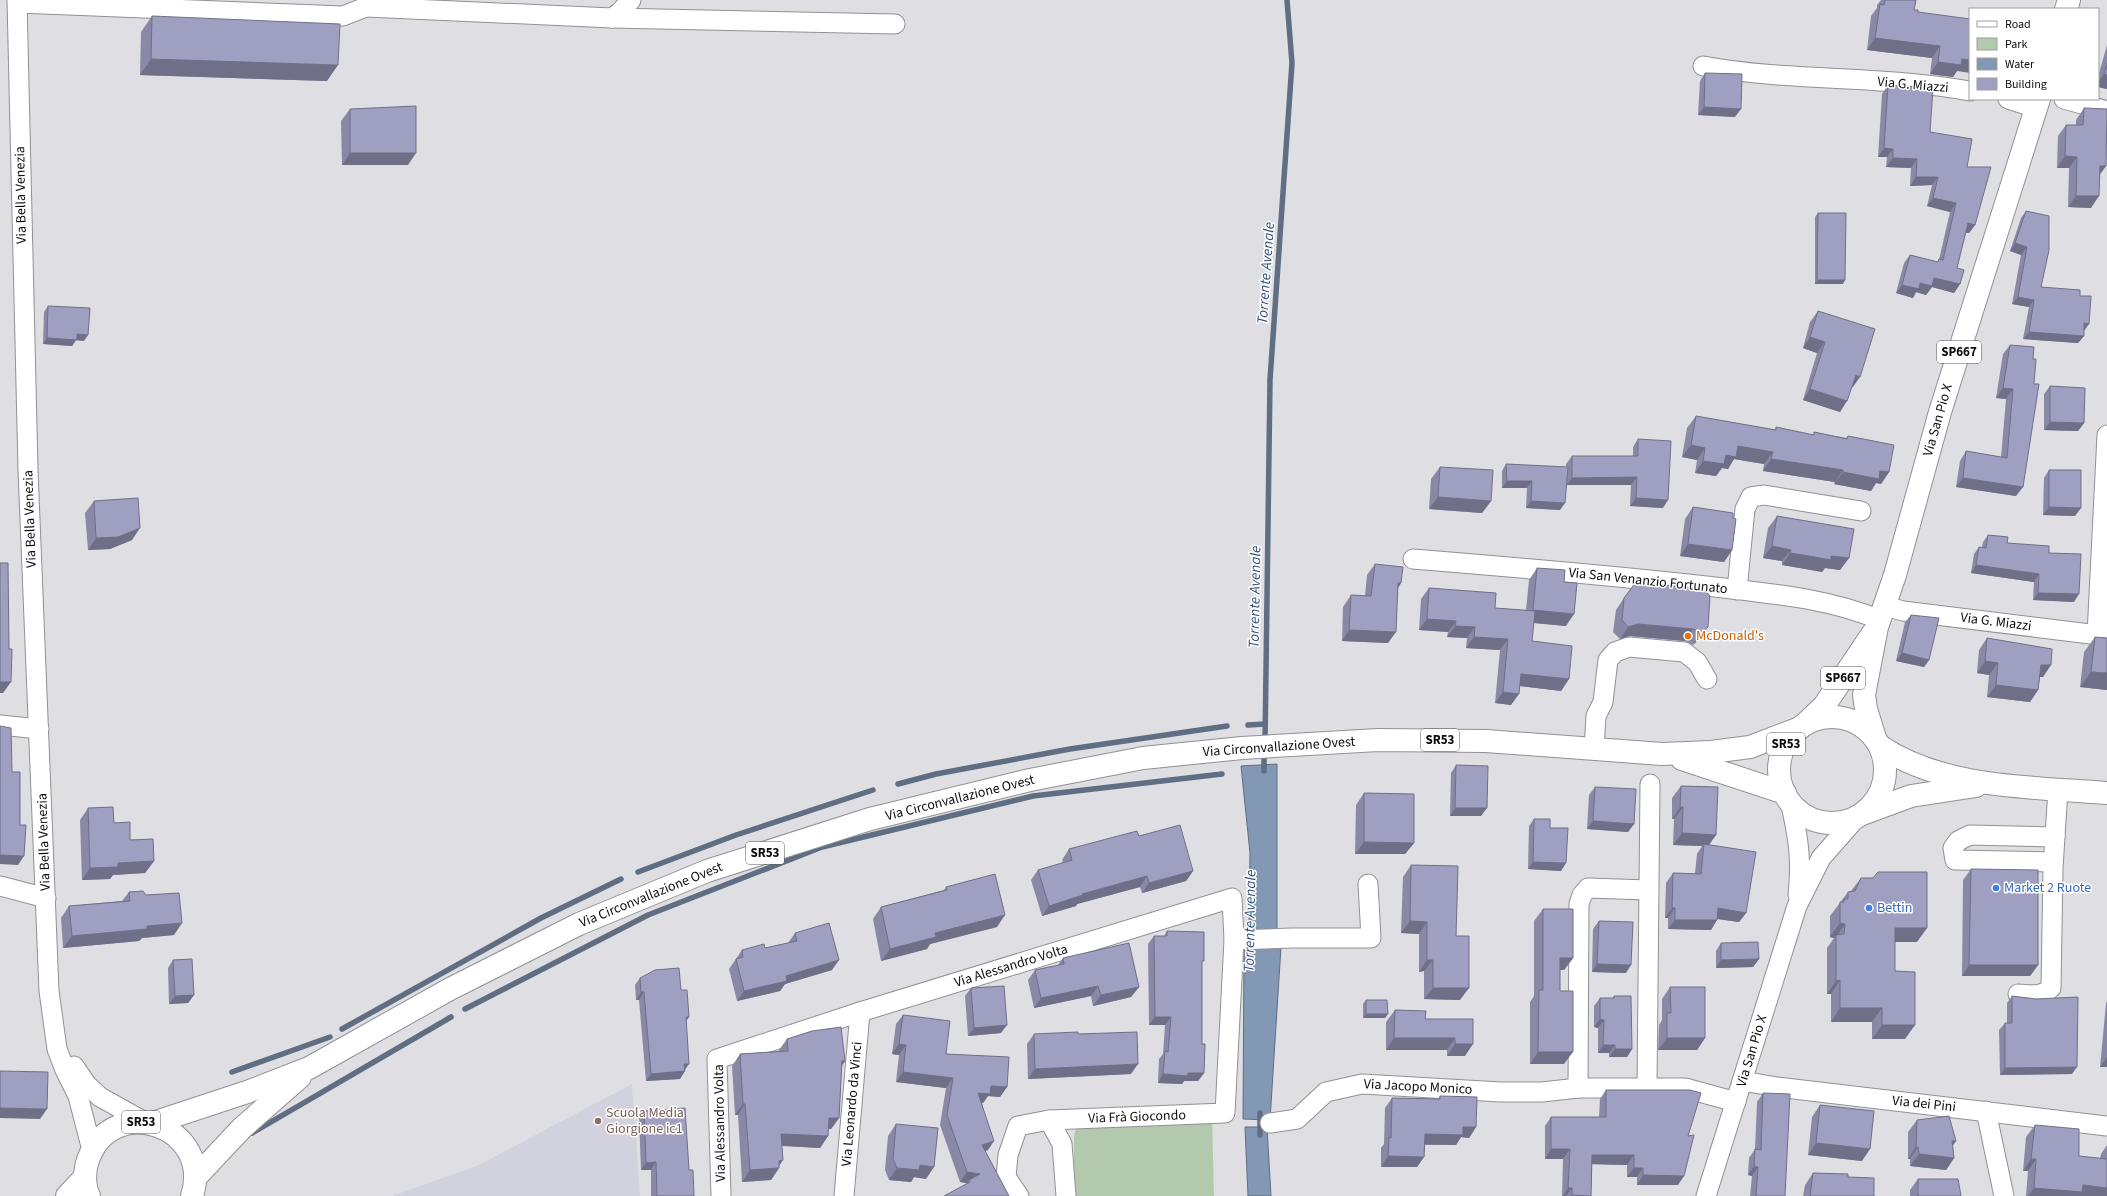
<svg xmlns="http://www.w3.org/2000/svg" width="2107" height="1196" viewBox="0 0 2107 1196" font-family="'Source Sans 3',sans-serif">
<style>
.built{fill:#d1d2dd}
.green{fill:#b3c9ae}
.water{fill:#8298b5;stroke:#5f6e83}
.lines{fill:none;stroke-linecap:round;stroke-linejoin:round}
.stream{stroke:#5f6e83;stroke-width:5.5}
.minor-casing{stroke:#919195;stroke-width:21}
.major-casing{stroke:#919195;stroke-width:24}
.minor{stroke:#fff;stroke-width:19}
.major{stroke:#fff;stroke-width:22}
.wall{fill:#8989a7}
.shaded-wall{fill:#6f6f88}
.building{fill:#9f9fc2;stroke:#6f6f88}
.food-dot{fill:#e8710a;stroke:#fff;stroke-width:1.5}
.shop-dot{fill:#3f7fe0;stroke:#fff;stroke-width:1.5}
.education-dot{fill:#8d6e63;stroke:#fff;stroke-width:1.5}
.labels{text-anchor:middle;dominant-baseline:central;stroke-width:3;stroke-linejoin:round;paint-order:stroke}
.shield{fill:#fff;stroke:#565656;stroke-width:1}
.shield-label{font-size:13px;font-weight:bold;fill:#0d0d0e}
.street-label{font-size:14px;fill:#0d0d0e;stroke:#fff}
.food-label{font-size:14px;fill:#c56008;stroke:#fff;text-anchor:start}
.shop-label{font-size:14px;fill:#366cbe;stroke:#fff;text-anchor:start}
.education-label{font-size:14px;fill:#785e54;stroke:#fff;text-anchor:start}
.water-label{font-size:15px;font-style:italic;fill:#31507b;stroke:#fff}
</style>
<rect width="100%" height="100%" fill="#dedee3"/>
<path class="built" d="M632,1084L640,1196H392L477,1166Z"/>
<path class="green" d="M1212,1117L1214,1196H1074V1138L1075,1131L1081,1123Z"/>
<g class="water">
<path d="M1277,764V929L1249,931L1250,853L1241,766Z"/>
<path d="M1281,947L1270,1120L1243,1119L1244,953L1245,949Z"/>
<path d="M1245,1127H1267L1271,1196H1248Z"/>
</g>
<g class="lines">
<g class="stream">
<path d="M1248,725L1265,724"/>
<path d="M1265,743L1270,380L1292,63L1287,0"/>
<path d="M1264,771V751"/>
<path d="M898,784L936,774L1070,749L1227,726"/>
<path d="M638,872L736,835L873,790"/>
<path d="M465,1009L648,915L822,847L1033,796L1222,774"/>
<path d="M342,1029L541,918L621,879"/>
<path d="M232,1072L330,1037"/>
<path d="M1260,1113V1135"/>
<path d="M252,1133L451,1017"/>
</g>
<defs>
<g id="minor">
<path d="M17,0L28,470L49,991L57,1049L65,1070L78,1096L92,1150"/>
<path d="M18,3L343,16L366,7L612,18L620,12L631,0"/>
<path d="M612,18L895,24"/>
<path d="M1703,66C1791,82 1882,75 1970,91"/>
<path d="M2008,99L2036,108"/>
<path d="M2064,99L2107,111"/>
<path d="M1413,559C1511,567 1608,575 1706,586C1764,593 1826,597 1880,620"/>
<path d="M1737,590L1745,509L1751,497L1764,495L1861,511"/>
<path d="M1885,606L1903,611L2107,636"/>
<path d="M2097,635L2107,435"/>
<path d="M0,725L39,729"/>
<path d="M1594,749L1596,716L1603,702L1608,660L1615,652L1629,647L1684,652L1697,662L1707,679"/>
<path d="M1790,801C1798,836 1802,858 1798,895"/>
<path d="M2053,862L1955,860L1953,848L1958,841L1970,835L2055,837"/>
<path d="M0,886L46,898"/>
<path d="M1234,940L1292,938H1371L1368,884"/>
<path d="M2018,994C2031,995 2041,997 2051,988L2053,868L2058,789"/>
<path d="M74,1066L87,1085L100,1097L145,1122"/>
<path d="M1742,1081L1777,1087L2107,1126"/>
<path d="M1647,1087L1650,784"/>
<path d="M1578,1088L1579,904L1582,895L1588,888L1648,890"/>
<path d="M1986,1111L2004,1196"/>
<path d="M1270,1123L1297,1119L1326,1092L1362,1084L1501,1092H1542L1578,1088H1685L1736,1102"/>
<path d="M721,1196L717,1059L860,1012L1232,898L1234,940L1225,1113L1049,1120L1062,1144L1066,1196"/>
<path d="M844,1196L860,1012"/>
<path d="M1019,1196L1006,1177L1008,1155L1018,1126L1049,1120"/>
<path d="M1706,1196L1797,906L1821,858L1857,817"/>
</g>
<g id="major">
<path d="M2066,9L2069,0"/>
<circle cx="1832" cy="770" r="53"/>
<path d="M1807,722L1824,706L1873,633"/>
<path d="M1875,738L1866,709L1864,695L1877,627L1895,575L1940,412L2039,99"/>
<path d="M1880,746C1943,789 2034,787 2107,793"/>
<path d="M1682,759L1785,793"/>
<path d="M1865,813L1911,796L1976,786"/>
<path d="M153,1123L247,1092L309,1068L450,989L579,924L707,871L870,819L1030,780L1143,758L1242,748L1378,740L1486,741L1662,754L1711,752L1750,747L1800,728"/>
<path d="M195,1178L242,1128L300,1077"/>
<path d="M67,1196L85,1177"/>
<path d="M89,1196C84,1186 84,1171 88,1160C112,1091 214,1126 192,1196"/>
</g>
</defs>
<use href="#minor" class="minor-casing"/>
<use href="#major" class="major-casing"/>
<use href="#minor" class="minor"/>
<use href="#major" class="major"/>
</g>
<g class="wall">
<path d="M1881,0H1916L1914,10L1918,12L1957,71L1953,77L1930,74L1932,58L1867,50L1871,16L1877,8V5Z"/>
<path d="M152,16L327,81L140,75L141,32Z"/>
<path d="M2107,45V89L2098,87V77Z"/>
<path d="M1705,73L1735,117L1698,115L1700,81Z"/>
<path d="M1888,85L1930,132L1967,167L1975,225L1969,233H1966L1957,268L1960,284L1954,293L1932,287L1926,295L1916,292L1913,298L1896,293L1904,263L1910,255L1937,262L1939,260L1950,212L1927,206L1932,185L1910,186L1911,168L1886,167L1887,157H1878L1882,94Z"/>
<path d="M2084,108L2106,166L2100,174L2091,208L2068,207L2069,168H2057L2058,136L2066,125H2076V120Z"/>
<path d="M350,109L408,165H342L341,121Z"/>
<path d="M2026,211L2041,287L2080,296L2084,331V336L2078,343L2023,339L2029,307L2012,304L2021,255L2010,251L2021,218Z"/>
<path d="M1818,213L1843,284H1815V217Z"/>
<path d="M48,306L84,341L76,340L72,346L43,344L44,312Z"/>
<path d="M1818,311L1853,387H1852L1840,412L1803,400L1817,353L1803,348L1810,322Z"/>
<path d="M2010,345L2034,347L2016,496L1956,487L1960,461L1966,451L2001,457L2006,399L1996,398L2003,354Z"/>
<path d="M2050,386L2084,423L2078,431L2044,430V394Z"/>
<path d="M1696,416L1775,430L1776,427L1813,435L1814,432L1846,438L1848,436L1889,472L1881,484L1876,483L1871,491L1834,484L1835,482L1763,471L1764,464L1734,459L1728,469L1722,468L1716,476L1695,473L1697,460L1682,457L1687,428Z"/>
<path d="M1638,439L1663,508L1630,506L1631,485H1567L1560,510L1526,508L1527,488H1502V471L1506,464L1566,467V464L1572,456H1633V447Z"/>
<path d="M1440,467L1491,501L1482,513L1429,509L1431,479Z"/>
<path d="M2049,470L2075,516L2043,515L2044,478Z"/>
<path d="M94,501L132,540L110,549L88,550L85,513Z"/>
<path d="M1693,507L1732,550L1724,562L1680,556L1685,519Z"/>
<path d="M1777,516L1849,558L1840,570L1825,568L1822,572L1801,568L1782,565V561L1763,558L1768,528Z"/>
<path d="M1988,535L2007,543L2049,553L2074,602L2033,600L2034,582L1971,573L1974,554L1979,547H1982L1983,542Z"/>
<path d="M1375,564L1401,583L1398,588L1388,643L1342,641L1343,607L1351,595L1365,596L1367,575Z"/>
<path d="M1537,568L1564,582L1566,626L1533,623L1532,641L1569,679L1561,691L1520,686L1511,705L1495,703L1500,650L1466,648L1467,638L1447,637L1448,632L1419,630L1421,599L1429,588L1495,608L1526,610L1529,580Z"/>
<path d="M1710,596L1699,639L1693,645L1685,641L1630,636L1620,639L1613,632L1616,610L1624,598Z"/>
<path d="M1911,615L1929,660L1924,667L1896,661L1905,622Z"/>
<path d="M2095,637L2107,638V690L2080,687L2084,652Z"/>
<path d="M1987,638L2043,677H2040L2038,690L2030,702L1987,697L1989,675L1977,673L1979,650Z"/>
<path d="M1456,765L1481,816H1450L1451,773Z"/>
<path d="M1681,786L1716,835L1709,845L1746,913L1739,922L1717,919L1711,930L1668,929V918H1665L1666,883L1673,873H1695L1697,854L1702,846L1673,845L1674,819H1672V798Z"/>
<path d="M1595,787L1634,824L1628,832L1587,829L1589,795Z"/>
<path d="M1364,793L1414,843L1405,854H1355L1356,805Z"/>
<path d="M88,808L114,823L130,840L154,861L145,873L113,875L110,879L82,880L80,820Z"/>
<path d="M1534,819L1550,828L1561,871L1528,869L1529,826Z"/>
<path d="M1139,836L1193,871L1186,881L1142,893L1140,887L1077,904L1076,906L1042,916L1031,880L1038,870L1063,863L1062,860L1069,849Z"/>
<path d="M1411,865L1456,936L1460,1000L1424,999V971L1419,972V934L1401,933L1403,877Z"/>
<path d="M1971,869L2038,965L2030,976H1962L1963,880Z"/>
<path d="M1861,878L1917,942H1895V971L1905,1039H1872V1022H1831V994H1827V948L1834,938L1830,937V916L1848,892L1851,891Z"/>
<path d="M946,887L997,927L930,944L927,949L881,961L873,919L881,907L944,890Z"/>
<path d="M129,892L146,895L174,935L142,938L139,941L63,948L61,918L69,906L122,901Z"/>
<path d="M1543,909L1573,958L1564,970H1560V991L1564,1064H1530V1002L1534,996V921Z"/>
<path d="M1599,921L1626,973L1592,972L1593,929Z"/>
<path d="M1167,931L1202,964V1044L1204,1073L1198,1081H1184L1182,1084L1158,1083L1159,1059L1163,1054L1165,1025H1149L1148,944L1154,936H1164Z"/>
<path d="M795,933L832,970L785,984L780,991L737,1001L729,969L742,950L765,948L788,943Z"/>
<path d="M1721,943L1759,959L1753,967L1716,968V951Z"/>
<path d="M1063,958L1139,987L1131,997L1093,1006L1091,996L1034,1008L1028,980L1035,970L1058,965Z"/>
<path d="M173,960L194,995L188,1003L169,1004L168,968Z"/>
<path d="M640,978L681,990L689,1017L686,1021L685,1070L680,1079L646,1081L639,1000H636L635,985Z"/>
<path d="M1670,987L1705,1038L1697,1050H1658L1659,1025L1662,1020V999Z"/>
<path d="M971,988L1001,1033L968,1036L965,996Z"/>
<path d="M1614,996L1632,1049L1627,1057H1609V1053H1598V1028L1594,1027V1006L1600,998H1613Z"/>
<path d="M2012,996L2072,1074L2000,1075L1999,1030L2005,1023H2007V1003Z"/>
<path d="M1366,1000L1385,1018H1363V1004Z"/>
<path d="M2107,1001V1067H2100L2106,1003Z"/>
<path d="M1395,1010L1425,1019H1473L1465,1056H1447V1050H1386V1022Z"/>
<path d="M903,1015L946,1054L1007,1087L1000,1097L988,1096L983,1103H982L988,1150L985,1151L1009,1196L966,1184L967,1183L960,1182L940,1125L946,1088L896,1082L899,1055L892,1054L896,1024Z"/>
<path d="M1034,1034H1078L1131,1074L1028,1079L1027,1044Z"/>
<path d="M787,1039L845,1061L842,1066L839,1118L831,1129H828V1136L820,1148L781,1146L783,1160L779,1165V1168L771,1180L742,1182L738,1115H735L732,1066L740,1054L779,1051V1050Z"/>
<path d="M1606,1090L1688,1136L1678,1185H1637V1177H1627V1165L1592,1164L1591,1196H1562L1563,1159H1545V1126L1551,1117H1599L1600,1099Z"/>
<path d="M1763,1093L1785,1196H1750L1752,1176L1748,1175L1749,1158L1755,1149L1757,1102Z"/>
<path d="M1440,1096L1476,1127L1469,1138L1461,1137L1456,1145H1425L1424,1157L1417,1167H1381V1148L1384,1144L1385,1108L1392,1098L1438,1099Z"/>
<path d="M1820,1105L1862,1161L1808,1155L1812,1117Z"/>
<path d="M644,1111L689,1170L694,1196H651V1170H641L639,1118Z"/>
<path d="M1917,1120L1953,1146L1954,1158L1946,1170L1910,1166V1159H1908V1132Z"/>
<path d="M896,1124L926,1179L914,1177L911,1182L889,1180L885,1170L888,1136Z"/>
<path d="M2035,1125L2079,1156L2100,1159L2101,1154L2107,1145V1196H2026L2028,1171H2023L2026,1137Z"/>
<path d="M1813,1173L1848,1177L1874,1196H1803L1805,1185Z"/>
<path d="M1918,1179L1961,1196H1910V1190Z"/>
</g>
<g class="shaded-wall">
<path d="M1875,38L1940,46L1932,58L1867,50Z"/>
<path d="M151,59L338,65L327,81L140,75Z"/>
<path d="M1962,59L1970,60V73L1957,71L1953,77L1930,74L1938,62Z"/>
<path d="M2104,74L2107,75V89L2098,87V82Z"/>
<path d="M1704,107L1741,109L1735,117L1698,115Z"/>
<path d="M1884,148L1893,149L1887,157H1878Z"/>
<path d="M350,153H416L408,165H342Z"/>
<path d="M2065,156L2077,157L2069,168H2057Z"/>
<path d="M1893,158L1917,159L1911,168L1886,167Z"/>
<path d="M2100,166H2106L2098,177Z"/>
<path d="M1916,177H1938L1932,185L1910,186Z"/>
<path d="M2076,196H2099L2091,208L2068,207Z"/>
<path d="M1933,198L1956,203L1950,212L1927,206Z"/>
<path d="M1968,223L1975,225L1969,233L1962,232Z"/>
<path d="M2015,243L2027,247L2021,255L2010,251Z"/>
<path d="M1934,278L1960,284L1954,293L1932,287L1926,295L1916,292L1913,298L1896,293L1902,285L1920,283Z"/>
<path d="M1817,280H1845L1843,284H1815Z"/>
<path d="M2018,297L2034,300L2029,307L2012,304Z"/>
<path d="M2084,323L2089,324L2084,331Z"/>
<path d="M2029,332L2084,336L2078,343L2023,339Z"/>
<path d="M77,334L88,335L84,341L76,340L72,346L43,344L47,338Z"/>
<path d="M1810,337L1825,342L1817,353L1803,348Z"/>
<path d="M1856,375L1860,377L1853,387L1848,386Z"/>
<path d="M2003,388L2013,389L2006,399L1996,398Z"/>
<path d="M1810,389L1847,401L1840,412L1803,400Z"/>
<path d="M2050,422L2084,423L2078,431L2044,430Z"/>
<path d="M1691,445L1705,448L1697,460L1682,457Z"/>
<path d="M1738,446L1773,452L1764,464L1734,459L1728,469L1722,468L1716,476L1695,473L1703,461L1726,455Z"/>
<path d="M1771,459L1843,470L1835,482L1763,471Z"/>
<path d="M1880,471L1889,472L1881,484L1876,483L1871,491L1834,484L1843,472Z"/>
<path d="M1637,477L1631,485H1567L1572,478Z"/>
<path d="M1963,478L2023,487L2016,496L1956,487Z"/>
<path d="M1507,481H1532L1527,488H1502Z"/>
<path d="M1438,497L1491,501L1482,513L1429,509Z"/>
<path d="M1636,498L1668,500L1663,508L1630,506Z"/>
<path d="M1531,501L1565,503L1560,510L1526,508Z"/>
<path d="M2049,507L2081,508L2075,516L2043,515Z"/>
<path d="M140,528L132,540L110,549L88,550L96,538Z"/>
<path d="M1688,544L1732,550L1724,562L1680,556Z"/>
<path d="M1772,546L1791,550L1782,561L1763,558Z"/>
<path d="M1790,553L1831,556L1849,558L1840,570L1825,568L1822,572L1782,565Z"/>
<path d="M1976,565L2039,574L2034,582L1971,573Z"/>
<path d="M1398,583H1401L1394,594Z"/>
<path d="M2038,593L2079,594L2074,602L2033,600Z"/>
<path d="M1533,610L1574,614L1566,626L1525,622Z"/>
<path d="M1427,619L1456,621L1448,632L1419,630Z"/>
<path d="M1638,624L1693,629L1685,641L1630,636L1620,639L1628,627Z"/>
<path d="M1455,626L1475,627L1467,638L1447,637Z"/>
<path d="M1708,627L1699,639L1693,645L1701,633Z"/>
<path d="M1349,630L1396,632L1388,643L1342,641Z"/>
<path d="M1474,637L1508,639L1500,650L1466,648Z"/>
<path d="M1902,653L1929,660L1924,667L1896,661Z"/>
<path d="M1985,661L1998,663L1989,675L1977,673Z"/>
<path d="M2041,665H2051L2043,677H2033Z"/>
<path d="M2091,672L2107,673V690L2080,687Z"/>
<path d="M1521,674L1569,679L1561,691L1513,685Z"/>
<path d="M0,682H11L3,693H0Z"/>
<path d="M1996,685L2038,690L2030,702L1987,697Z"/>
<path d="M1503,692L1519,694L1511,705L1495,703Z"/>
<path d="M1680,807H1683L1674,819H1672Z"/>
<path d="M1455,808H1487L1481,816H1450Z"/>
<path d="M1593,821L1634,824L1628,832L1587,829Z"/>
<path d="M1682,833L1716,835L1707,847L1704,844L1702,846L1673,845Z"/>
<path d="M1364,842L1414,843L1405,854H1355Z"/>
<path d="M0,855L24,856L18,865L0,864Z"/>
<path d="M154,861L145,873L113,875L110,879L82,880L90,868L118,863Z"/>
<path d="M1533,862L1566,863L1561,871L1528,869Z"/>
<path d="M1193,871L1186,881L1142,893L1149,883Z"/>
<path d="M1147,876L1140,887L1077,904L1076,906L1042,916L1049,906L1082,894Z"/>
<path d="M1672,908H1675L1668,918H1665Z"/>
<path d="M1718,908L1746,913L1739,922L1711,918Z"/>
<path d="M1005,915L997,927L930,944L927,949L881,961L890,949L935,933Z"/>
<path d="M1675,920H1717L1711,930L1668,929Z"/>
<path d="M1410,921L1427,922L1419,934L1401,933Z"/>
<path d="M182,923L174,935L142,938L139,941L63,948L72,936L147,926Z"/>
<path d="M1840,923L1845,924L1836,937V935L1834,938L1830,937Z"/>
<path d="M1895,928H1927L1917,942H1885Z"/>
<path d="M1560,958H1573L1564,970H1552Z"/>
<path d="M1759,959L1753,967L1716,968L1721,960Z"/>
<path d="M839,960L832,970L785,984L780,991L737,1001L744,991L786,976Z"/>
<path d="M1427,960H1433L1424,971L1419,972Z"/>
<path d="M1597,964L1631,965L1626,973L1592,972Z"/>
<path d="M1969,965H2038L2030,976H1962Z"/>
<path d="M1840,980L1831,994H1827L1836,981Z"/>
<path d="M1098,986L1091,996L1034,1008L1041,998Z"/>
<path d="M1139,987L1131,997L1093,1006L1101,995Z"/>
<path d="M1433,988H1469L1460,1000L1424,999Z"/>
<path d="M641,992H644L639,1000H636Z"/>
<path d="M194,995L188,1003L169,1004L175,996Z"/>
<path d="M1840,1008H1882L1872,1022H1831Z"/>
<path d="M1366,1014H1388L1385,1018H1363Z"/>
<path d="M686,1017H689L684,1024Z"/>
<path d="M1155,1017H1171L1165,1025H1149Z"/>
<path d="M1600,1019L1604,1020L1598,1028L1594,1027Z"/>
<path d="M1007,1025L1001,1033L968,1036L974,1028Z"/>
<path d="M1882,1025H1915L1905,1039H1872Z"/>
<path d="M1394,1038H1455L1447,1050H1386Z"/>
<path d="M1667,1038H1705L1697,1050H1658Z"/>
<path d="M899,1044L906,1045L899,1055L892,1054Z"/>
<path d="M1455,1044H1473L1465,1056H1447Z"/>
<path d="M1603,1045H1615L1609,1053H1598Z"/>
<path d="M1615,1049H1632L1627,1057H1609Z"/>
<path d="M1538,1052H1573L1564,1064H1530Z"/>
<path d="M2107,1057V1067H2100Z"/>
<path d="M842,1061H845L837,1072Z"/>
<path d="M684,1064H689L684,1071H685L680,1079L646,1081L651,1074Z"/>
<path d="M1138,1064L1131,1074L1028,1079L1035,1069Z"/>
<path d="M2077,1067L2072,1074L2000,1075L2005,1068Z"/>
<path d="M903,1072L953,1078L946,1088L896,1082Z"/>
<path d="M1188,1073H1204L1198,1081H1184L1182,1084L1158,1083L1163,1074Z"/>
<path d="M991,1086L1007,1087L1000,1097L988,1096L983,1103H972L978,1093Z"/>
<path d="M743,1104H745L738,1115H735Z"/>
<path d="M0,1108L47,1109L40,1119L0,1118Z"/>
<path d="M829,1118H839L831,1129H821Z"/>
<path d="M1463,1127H1476L1469,1138L1461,1137L1456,1145L1418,1144L1425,1134Z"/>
<path d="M781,1134L828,1136L820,1148L773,1145Z"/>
<path d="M994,1141L988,1150L975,1155L982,1145Z"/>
<path d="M1952,1141H1956L1948,1153Z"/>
<path d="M1816,1143L1870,1149L1862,1161L1808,1155Z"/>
<path d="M1916,1147H1918L1910,1159H1908Z"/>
<path d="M1551,1149H1570L1563,1159H1545Z"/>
<path d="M1919,1154L1954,1158L1946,1170L1910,1166Z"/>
<path d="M1592,1155H1634L1627,1165L1586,1164Z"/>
<path d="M1388,1156L1424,1157L1417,1167H1381Z"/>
<path d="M2031,1159H2036L2028,1171H2023Z"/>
<path d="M783,1160L777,1169L779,1168L771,1180L742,1182L750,1170L779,1161Z"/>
<path d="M656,1162L651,1170H641L646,1163Z"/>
<path d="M920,1165L934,1167L926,1179L914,1177L911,1182L889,1180L897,1168Z"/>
<path d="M1754,1166L1758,1167L1752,1176L1748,1175Z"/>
<path d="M1634,1168H1643L1637,1177H1627Z"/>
<path d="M967,1172L980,1174L970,1182L969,1180L967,1183L960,1182Z"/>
<path d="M1643,1175L1684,1176L1678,1185H1637Z"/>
<path d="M2083,1185L2107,1188V1196H2028L2034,1188Z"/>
<path d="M1568,1188H1572L1566,1196H1563Z"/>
</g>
<g class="building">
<path d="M1885,0H1916L1914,10H1918V12L1970,19V60L1962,59L1961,65L1938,62L1940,46L1875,38L1880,4L1884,5Z"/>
<path d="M152,16L340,24L338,65L151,59Z"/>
<path d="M2107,63V75L2104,74Z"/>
<path d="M1705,73L1742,74L1741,109L1704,107Z"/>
<path d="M1888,85L1933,88L1930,132L1972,139L1967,167H1991L1975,225L1968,223L1957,268L1964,270L1960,284L1934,278L1932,286L1920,283L1919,289L1902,285L1910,255L1938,262L1939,259L1943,260L1956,203L1933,198L1938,177H1916L1917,159L1893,158V149L1884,148Z"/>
<path d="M416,106V153H350V109Z"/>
<path d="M2084,108L2107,109L2106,166H2100L2099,196H2076L2077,157L2065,156L2066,125H2083Z"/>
<path d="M2026,211L2049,216V250L2041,287L2080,290V296H2091L2089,324L2084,323V336L2029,332L2034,300L2018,297L2027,247L2015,243Z"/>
<path d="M1818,213H1846L1845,280H1817Z"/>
<path d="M48,306L90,308L88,335L77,334V340L47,338Z"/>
<path d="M1818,311L1875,329L1860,377L1856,375L1847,401L1810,389L1825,342L1810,337Z"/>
<path d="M2010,345L2034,347L2033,359H2036L2034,384H2039L2023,487L1963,478L1966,451L2007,458L2013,389L2003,388Z"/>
<path d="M2050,386L2085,388L2084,423L2050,422Z"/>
<path d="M1696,416L1776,430V427L1814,435V432L1847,439L1848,436L1894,445L1889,472L1880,471L1879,479L1843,472V470L1771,459L1773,452L1738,446L1736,457L1726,455L1724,464L1703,461L1705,448L1691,445Z"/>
<path d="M1638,439L1671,441L1668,500L1636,498L1637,477L1572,478V456H1638Z"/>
<path d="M1506,464L1568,467L1565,503L1531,501L1532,481H1507Z"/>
<path d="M1440,467L1493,470L1491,501L1438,497Z"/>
<path d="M2049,470H2081V508L2049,507Z"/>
<path d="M138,498L140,528L118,537L96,538L94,501Z"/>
<path d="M1693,507L1733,513V518L1736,519L1732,550L1688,544Z"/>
<path d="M1777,516L1854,529L1849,558L1831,556V560L1809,556L1790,553L1791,550L1772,546Z"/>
<path d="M1988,535L2008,537L2007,543L2049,546V553L2081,554L2079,594L2038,593L2039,574L1976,565L1979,547L1986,548Z"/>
<path d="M0,563H8L9,649H12L11,682H0Z"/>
<path d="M1375,564L1403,567L1401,583H1398L1396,632L1349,630L1351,595L1371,596Z"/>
<path d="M1537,568L1565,570L1564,582L1577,583L1574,614L1533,610Z"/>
<path d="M1636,582L1704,589L1710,596L1708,627L1701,633L1693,629L1638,624L1628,627L1622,620L1624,598Z"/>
<path d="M1429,588L1496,593L1495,608L1535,611L1532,641L1572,646L1569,679L1521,674L1519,694L1503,692L1508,639L1474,637L1475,627L1455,626L1456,621L1427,619Z"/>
<path d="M1911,615L1939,618L1929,660L1902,653Z"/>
<path d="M2095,637L2107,638V673L2091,672Z"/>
<path d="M1987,638L2052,649L2051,665H2041L2038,690L1996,685L1998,663L1985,661Z"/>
<path d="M0,726L11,728L12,772H20V825H26L24,856L0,855Z"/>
<path d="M1456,765L1488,766L1487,808H1455Z"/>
<path d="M1681,786L1718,787L1716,835L1682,833L1683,807H1680Z"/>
<path d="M1595,787L1636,789L1634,824L1593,821Z"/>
<path d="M1364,793L1414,794V843L1364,842Z"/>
<path d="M113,807L114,823L130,822V840L153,839L154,861L118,863V867L90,868L88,808Z"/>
<path d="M1534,819H1550V828H1568L1566,863L1533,862Z"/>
<path d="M1180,825L1193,871L1149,883L1147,876L1082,894L1083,895L1049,906L1038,870L1072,860L1069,849L1137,831L1139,836Z"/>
<path d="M1704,844L1756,852L1746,913L1718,908L1717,920H1675V908H1672L1673,873L1701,874Z"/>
<path d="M1411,865L1458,866L1456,936H1469V988H1433V960H1427V922L1410,921Z"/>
<path d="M1971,869L2038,870V965H1969Z"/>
<path d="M1878,872H1927V928H1895V971L1915,972V1025H1882V1008H1840V980L1836,981V935L1844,934L1845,924L1840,923V902H1844V899H1848V892L1855,891L1861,878H1873Z"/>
<path d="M995,874L1005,915L935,933L936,937L890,949L881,907L947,890L946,887Z"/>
<path d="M143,891L146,895L179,893L182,923L147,926V929L72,936L69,906L130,901L129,892Z"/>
<path d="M1543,909H1573V958H1560V991H1573V1052H1538L1539,990H1543Z"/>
<path d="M1599,921L1633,922L1631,965L1597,964Z"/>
<path d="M829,923L839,960L786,976L787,981L744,991L736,959L743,957L742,950L764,944L765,948L797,941L795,933Z"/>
<path d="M1167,931L1204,932V961H1202V1044H1205L1204,1073H1188V1076L1163,1074L1165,1051L1168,1052L1171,1017H1155L1154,936H1167Z"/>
<path d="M1758,942L1759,959L1721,960V943Z"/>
<path d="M1129,943L1139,987L1101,995L1098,986L1041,998L1035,970L1064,964L1063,958Z"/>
<path d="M192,959L194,995L175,996L173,960Z"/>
<path d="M679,968L681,990H687L689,1017H686L689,1064H684L685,1071L651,1074L644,992H641L640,978L655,970Z"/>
<path d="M1004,986L1007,1025L974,1028L971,988Z"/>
<path d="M1670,987H1705V1038H1667V1013H1671Z"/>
<path d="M1614,996H1631L1632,1049H1615V1045H1603L1604,1020L1600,1019V998H1614Z"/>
<path d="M2012,996L2036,999L2078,997L2077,1067L2005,1068V1023H2012Z"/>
<path d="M1366,1000H1387L1388,1014H1366Z"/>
<path d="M1395,1010L1426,1011L1425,1019H1473V1044H1455V1038H1394Z"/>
<path d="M903,1015L950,1021L946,1054L1009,1057L1007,1087L991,1086L990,1094L978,1093L994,1141L982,1145L1009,1196H944L970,1182L969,1180L980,1174L967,1172L947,1115L953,1078L903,1072L906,1045L899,1044Z"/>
<path d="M841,1027L845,1061H842L839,1118H829L828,1136L781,1134L783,1160L779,1161V1168L750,1170L745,1104H743L740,1054L788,1051L787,1039L812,1031Z"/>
<path d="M1078,1032V1034L1137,1032L1138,1064L1035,1069L1034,1034Z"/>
<path d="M0,1071L48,1072L47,1109L0,1108Z"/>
<path d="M1606,1090H1690L1701,1093L1688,1136L1694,1135L1684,1176L1643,1175V1168H1634V1155H1592L1591,1196L1572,1195V1188H1568L1570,1149H1551V1117H1606Z"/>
<path d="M1763,1093L1790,1094L1785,1196H1756L1758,1167L1754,1166L1755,1149L1761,1150Z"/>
<path d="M1440,1096L1477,1097L1476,1127H1463V1135L1425,1134L1424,1157L1388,1156L1389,1137L1391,1138L1392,1098L1440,1099Z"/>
<path d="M1820,1105L1874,1111L1870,1149L1816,1143Z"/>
<path d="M685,1108L689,1170H693L694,1196H657L656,1162L646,1163L644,1111Z"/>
<path d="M1949,1116L1956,1141H1952L1954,1158L1919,1154L1918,1147H1916L1917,1120Z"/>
<path d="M896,1124L938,1128L934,1167L920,1165L919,1170L897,1168L893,1159Z"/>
<path d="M2035,1125L2079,1129V1156L2107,1159V1188L2083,1185L2082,1192L2034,1188L2036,1159H2031Z"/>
<path d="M1813,1173L1848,1174V1177L1874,1178V1196H1810Z"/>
<path d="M1918,1179H1958L1961,1196H1918Z"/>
</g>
<circle class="food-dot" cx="1688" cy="636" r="4"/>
<g class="shop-dot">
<circle cx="1996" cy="888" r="4"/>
<circle cx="1869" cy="908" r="4"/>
</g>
<circle class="education-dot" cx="598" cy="1121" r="4"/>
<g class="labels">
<g class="shield">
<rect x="1937" y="341" width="44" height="22" rx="3"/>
<rect x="1821" y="667" width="44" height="22" rx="3"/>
<rect x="1421" y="729" width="38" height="22" rx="3"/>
<rect x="1767" y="733" width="38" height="22" rx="3"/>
<rect x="746" y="842" width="38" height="22" rx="3"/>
<rect x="122" y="1111" width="38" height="22" rx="3"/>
</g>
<g class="shield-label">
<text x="1959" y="352">SP667</text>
<text x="1843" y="678">SP667</text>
<text x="1440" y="740">SR53</text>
<text x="1786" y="744">SR53</text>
<text x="765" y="853">SR53</text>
<text x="141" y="1122">SR53</text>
</g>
<g class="street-label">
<text transform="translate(1913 85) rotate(5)">Via G. Miazzi</text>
<text transform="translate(21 195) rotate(-91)">Via Bella Venezia</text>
<text transform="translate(1938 420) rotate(-74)">Via San Pio X</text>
<text transform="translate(30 519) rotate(-92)">Via Bella Venezia</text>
<text transform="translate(1648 581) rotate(6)">Via San Venanzio Fortunato</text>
<text transform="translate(1996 622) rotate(7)">Via G. Miazzi</text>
<text transform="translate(1279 747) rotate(-4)">Via Circonvallazione Ovest</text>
<text transform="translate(960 798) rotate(-14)">Via Circonvallazione Ovest</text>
<text transform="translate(44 842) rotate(-92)">Via Bella Venezia</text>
<text transform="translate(651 895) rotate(-22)">Via Circonvallazione Ovest</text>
<text transform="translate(1011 966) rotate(-17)">Via Alessandro Volta</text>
<text transform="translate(1752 1051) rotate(-73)">Via San Pio X</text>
<text transform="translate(1418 1087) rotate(3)">Via Jacopo Monico</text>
<text transform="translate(852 1104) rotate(-85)">Via Leonardo da Vinci</text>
<text transform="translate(1924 1104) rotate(6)">Via dei Pini</text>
<text transform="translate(1137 1117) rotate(-2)">Via Frà Giocondo</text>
<text transform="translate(720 1123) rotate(-91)">Via Alessandro Volta</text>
</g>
<g class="food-label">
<text x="1696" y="636">McDonald's</text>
</g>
<g class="shop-label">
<text x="2004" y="888">Market 2 Ruote</text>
<text x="1877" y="908">Bettin</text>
</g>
<g class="education-label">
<text x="606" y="1113">Scuola Media<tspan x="606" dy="16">Giorgione ic1</tspan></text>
</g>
<g class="water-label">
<text transform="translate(1266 273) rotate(-86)">Torrente Avenale</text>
<text transform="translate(1255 597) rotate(-89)">Torrente Avenale</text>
<text transform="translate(1250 921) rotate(-89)">Torrente Avenale</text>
</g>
</g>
<rect x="1969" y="8" width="130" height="92" fill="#ffffff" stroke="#9e9e9f"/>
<rect x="1977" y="21" width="20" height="6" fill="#ffffff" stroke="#9e9e9f"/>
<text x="2005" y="28" font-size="12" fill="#0d0d0e">Road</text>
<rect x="1977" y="38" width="20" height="12" fill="#b3c9ae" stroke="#9e9e9f"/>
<text x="2005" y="48" font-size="12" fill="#0d0d0e">Park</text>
<rect x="1977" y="58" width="20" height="12" fill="#8298b5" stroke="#9e9e9f"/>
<text x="2005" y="68" font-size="12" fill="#0d0d0e">Water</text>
<rect x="1977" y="78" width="20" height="12" fill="#9f9fc2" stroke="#9e9e9f"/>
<text x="2005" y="88" font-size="12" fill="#0d0d0e">Building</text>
</svg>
